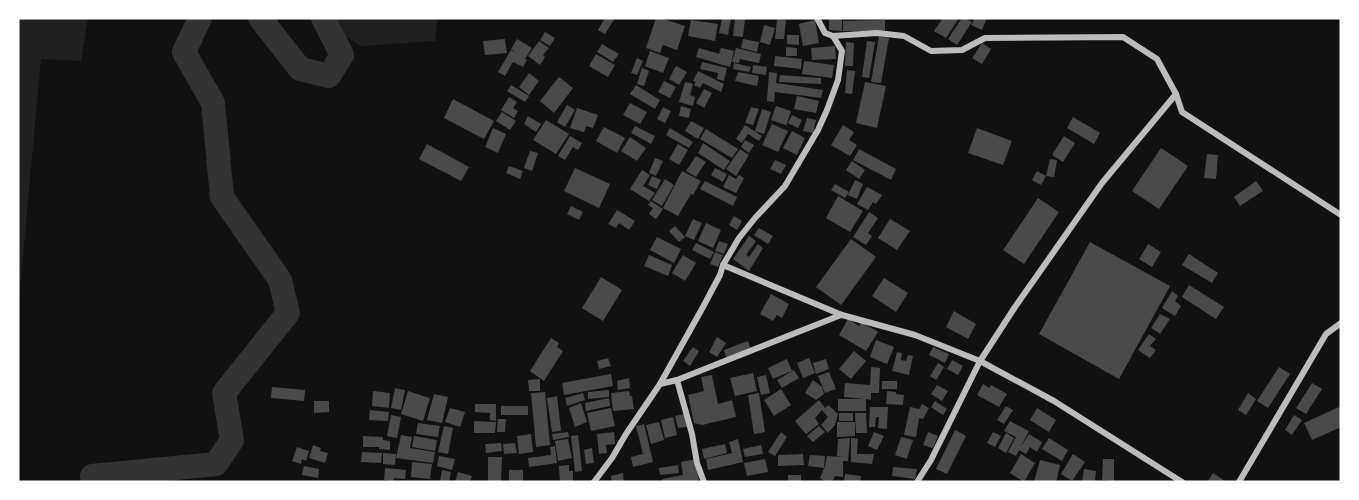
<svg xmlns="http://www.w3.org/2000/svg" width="1359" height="500" viewBox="0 0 1359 500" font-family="'Varela Round',sans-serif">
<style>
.green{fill:#202020}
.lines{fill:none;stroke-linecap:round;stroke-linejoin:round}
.river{stroke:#333;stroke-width:24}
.building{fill:#4a4a4a}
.minor{stroke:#bcbcbc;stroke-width:6}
</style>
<rect width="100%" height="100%" fill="#111"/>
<g class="green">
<path d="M18,18H88L81,61L41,59L19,299L18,298Z"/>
<path d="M320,18H438L435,41L360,46Z"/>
</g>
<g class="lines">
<g class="river">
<path d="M260,18L300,69L329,76L342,55L323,18"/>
<path d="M93,482L92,476L216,464L232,440L224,393L288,313L280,280L222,197L213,103L184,52L200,18"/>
</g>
</g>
<g class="building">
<path d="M605,18H615L605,34L598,30Z"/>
<path d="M656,18H660L685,26L677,50L663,45L660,53L646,48Z"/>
<path d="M722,18H731L728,35L719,33Z"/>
<path d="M735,18H745L743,37L733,36Z"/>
<path d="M829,18H842V31L829,30Z"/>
<path d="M943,18H959L946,38L934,31Z"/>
<path d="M962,18H965L972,22L957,45L948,39Z"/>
<path d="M975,18H987L982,30L971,25Z"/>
<path d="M777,19L786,20L784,39H775Z"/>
<path d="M691,20L718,24L715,41L688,36Z"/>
<path d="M815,20L819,43L803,46L799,24Z"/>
<path d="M885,20V31H843V21Z"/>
<path d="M764,25L775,28L770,45L760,42Z"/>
<path d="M545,32L555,38L550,46L540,40Z"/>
<path d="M787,35H799V45L787,44Z"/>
<path d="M879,36L889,38L881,83L871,82Z"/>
<path d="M505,39L507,53L485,55L483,41Z"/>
<path d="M517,39L532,48L525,59L527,60L523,67L513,62L505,76L498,72L511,50L516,53L511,49Z"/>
<path d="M743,39L759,42L757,52L741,48Z"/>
<path d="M539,41L549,48L543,55L545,57L540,65L528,56Z"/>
<path d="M867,41L875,42L869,78L862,77Z"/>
<path d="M846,42L854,43L853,66H845Z"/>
<path d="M982,43L991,49L982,64L972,58Z"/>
<path d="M602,44L619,54L613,62L597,52Z"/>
<path d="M835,46L836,59L812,60L811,48Z"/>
<path d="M786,47L797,48V56H786Z"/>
<path d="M699,48L719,54L721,48L734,51L730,67L696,57Z"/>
<path d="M736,48L761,54L759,63L740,59L739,63L732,62Z"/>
<path d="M650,51L669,58L663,73L645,66Z"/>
<path d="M596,54L615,65L608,77L589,66Z"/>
<path d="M775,56L802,59L801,69L774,66Z"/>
<path d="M637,58L643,61L637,75L631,73Z"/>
<path d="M804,61L834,65L832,78L802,74Z"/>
<path d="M702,62L727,68L724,81L717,79L718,73L700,69Z"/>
<path d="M734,63L751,67L749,72L733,69Z"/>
<path d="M753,65L767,67L766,75L752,73Z"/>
<path d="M676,66L687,72L679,85L669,79Z"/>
<path d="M642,68L649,71L644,86L637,84Z"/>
<path d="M847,70L855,71L852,94L845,93Z"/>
<path d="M698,71L724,84L721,92L703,83L700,88L694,85L696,82L693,81Z"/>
<path d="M738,72L759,76L757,86L735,81Z"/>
<path d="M769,72L777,73L776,83L823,90L821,98L775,92L774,102L767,101Z"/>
<path d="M529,73L539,81L529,95L519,87Z"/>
<path d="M780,75L821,78V84L779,82Z"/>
<path d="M559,77L573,88L554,113L540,101Z"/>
<path d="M664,81L676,87L670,98L658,92Z"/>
<path d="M685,82L693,84L690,95L695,97L693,106L679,102Z"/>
<path d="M865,82L886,86L877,128L856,123Z"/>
<path d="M511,85L529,96L525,102L507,91Z"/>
<path d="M636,85L660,100L655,109L630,94Z"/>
<path d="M704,89L712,93L704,108L696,103Z"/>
<path d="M797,96L819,101L816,113L794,109Z"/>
<path d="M509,97L517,102L513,108L518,111L514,118L501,110Z"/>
<path d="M453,99L494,121L484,139L444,118Z"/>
<path d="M630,103L647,112L640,124L623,115Z"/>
<path d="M567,105L575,110L565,127L557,122Z"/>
<path d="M681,106L691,109L689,118L679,116Z"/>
<path d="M776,106L791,111L786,126V125L771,120Z"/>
<path d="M663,107L671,111L665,123L657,119Z"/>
<path d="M751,107L759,109L753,125L745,123Z"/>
<path d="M577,108L598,115L593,128L586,126L584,132L570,128Z"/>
<path d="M762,109L771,112L764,134L755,131Z"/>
<path d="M502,112L516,121L510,130L496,121Z"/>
<path d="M792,115L802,120L798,128L788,123Z"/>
<path d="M528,116L541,124L536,132L524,124Z"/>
<path d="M1073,117L1100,133L1094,144L1067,128Z"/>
<path d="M807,118L816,120L813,133L803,131Z"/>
<path d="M546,120L569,134L556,154L533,140Z"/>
<path d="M691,121L704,128L698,139L685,131Z"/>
<path d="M772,124L788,131L778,152L762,145Z"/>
<path d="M745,125L762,136L759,141L748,134L742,143L736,139Z"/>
<path d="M843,125L854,132L849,140L857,145L850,156L831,145Z"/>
<path d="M635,126L655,136L651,144L631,133Z"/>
<path d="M604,127L625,138L617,153L596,141Z"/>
<path d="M493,128L506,134L498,153L485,147Z"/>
<path d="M670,128L693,142L689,148L666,135Z"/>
<path d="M977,128L1012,141L1003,165L968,153Z"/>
<path d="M706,129L738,149L732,158L700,139Z"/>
<path d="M792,131L805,138L797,155L783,148Z"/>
<path d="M570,136L582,143L578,150L573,147L565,160L558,156Z"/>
<path d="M1064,136L1075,143L1063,162L1052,155Z"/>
<path d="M630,137L646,148L637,161L621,151Z"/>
<path d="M745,140L754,145L749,153L741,147Z"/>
<path d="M703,143L730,161L724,170L698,153Z"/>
<path d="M427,144L469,167L461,181L419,159Z"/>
<path d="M678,144L688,150L679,165L669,159Z"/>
<path d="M1161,148L1188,166L1159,209L1132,191Z"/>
<path d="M740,149L749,155L736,176L726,169Z"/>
<path d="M859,149L896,169L891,180L853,160Z"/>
<path d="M530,151L538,153L532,171L524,168Z"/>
<path d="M1207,154L1218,155L1216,179L1204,178Z"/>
<path d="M696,156L706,162L696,177L686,171Z"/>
<path d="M655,158L663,161L656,176L649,173Z"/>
<path d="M1050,159L1057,160L1054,177L1046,176Z"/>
<path d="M775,160L786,165L781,174L770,169Z"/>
<path d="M852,161L865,170L859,179L846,170Z"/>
<path d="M509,166L523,171L520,179L506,173Z"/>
<path d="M575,168L610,184L599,208L564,191Z"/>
<path d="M715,168L727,174L723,182L711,175Z"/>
<path d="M642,170L650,175L643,186L655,193L649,201L630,189Z"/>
<path d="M682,171L701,181L693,195L691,194L678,216L663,208Z"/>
<path d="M1037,171L1046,176L1041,185L1032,180Z"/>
<path d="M729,175L736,179L739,175L744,178L736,193L723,187Z"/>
<path d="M652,176L661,180L657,189L648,185Z"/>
<path d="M665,179L674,185L662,206L652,200Z"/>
<path d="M855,180L863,184L857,199L848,195Z"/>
<path d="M705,181L737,197L733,206L700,189Z"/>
<path d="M1256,181L1263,191L1240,206L1234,197Z"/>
<path d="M835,184L849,192L845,198L831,190Z"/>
<path d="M867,187L882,195L876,204L873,202L868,210L857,204Z"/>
<path d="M838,196L863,211L850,232L826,218Z"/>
<path d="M1038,198L1059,212L1024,264L1003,250Z"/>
<path d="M651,201L663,209L656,219L649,214L653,208L648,205Z"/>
<path d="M571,206L583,212L579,220L567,214Z"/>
<path d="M617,210L635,221L629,230L619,223L616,228L608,224Z"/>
<path d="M869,212L878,218L868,233L872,236L866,245L853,237Z"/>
<path d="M734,216L742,221L737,230L729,225Z"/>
<path d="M693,219L702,223L694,240L685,236Z"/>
<path d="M890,219L910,231L897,250L878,238Z"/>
<path d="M706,223L721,230L713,248L698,241Z"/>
<path d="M675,226L685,237L679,242L669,231Z"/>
<path d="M759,228L773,236L768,244L754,235Z"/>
<path d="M749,236L756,241L746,255L749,257L758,244L763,248L749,271L733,259Z"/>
<path d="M657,237L681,249L674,263L650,250Z"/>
<path d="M851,239L876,257L841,305L816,287Z"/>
<path d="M719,241L728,244L724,254L715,251Z"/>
<path d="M1090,242L1170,286L1119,379L1039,334Z"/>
<path d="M696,243L714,252L710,259L692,250Z"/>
<path d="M1148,244L1161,252L1152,267L1139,259Z"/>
<path d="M715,252L723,255L718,267L710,264Z"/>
<path d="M1189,254L1218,273L1212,283L1182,265Z"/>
<path d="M649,255L672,265L668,276L644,266Z"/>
<path d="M683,255L696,263L685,281L672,273Z"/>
<path d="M601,277L622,290L603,321L582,308Z"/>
<path d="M884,278L908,293L896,312L872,296Z"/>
<path d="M1189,285L1224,307L1216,319L1182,297Z"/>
<path d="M1172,291L1178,296L1175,301L1181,306L1175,316L1162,308Z"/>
<path d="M771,294L789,304L782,318L777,315L773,321L760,314Z"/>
<path d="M954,311L976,324L968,339L946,327Z"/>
<path d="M1160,314L1170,319L1160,334L1151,328Z"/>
<path d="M848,319L859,326L861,322L878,332L866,351L839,335Z"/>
<path d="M1149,334L1156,339L1150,346L1156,350L1150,358L1138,350Z"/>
<path d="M717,337L726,343L717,357L709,352Z"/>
<path d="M551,338L559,343L557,347L563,351L544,381L530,371Z"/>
<path d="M876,340L894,347L887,364L870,357Z"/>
<path d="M748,341L751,350L727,359L724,350Z"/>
<path d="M693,347L699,351L690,366L683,361Z"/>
<path d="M933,347L949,354L945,363L929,355Z"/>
<path d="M854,351L866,361L851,379L839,369Z"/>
<path d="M897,352L902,353L901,360L906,361L908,355L913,356L909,375L892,371Z"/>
<path d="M608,358L611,366L599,369L597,361Z"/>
<path d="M809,358L815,373L803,378L797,363Z"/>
<path d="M787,359L792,371L773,379L768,368Z"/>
<path d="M826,359L829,369L816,374L813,363Z"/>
<path d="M952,360L963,366L958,375L947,369Z"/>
<path d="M938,363L944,367L936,380L930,376Z"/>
<path d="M871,367L880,368L879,393H871V400L866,399V411H838V399H864L844,397L845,383L870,385Z"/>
<path d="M1279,367L1290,374L1268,408L1257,401Z"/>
<path d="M794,370L799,378L782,388L777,380Z"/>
<path d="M829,372L836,389L825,393L818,376Z"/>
<path d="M753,373L757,391L735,396L730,378Z"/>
<path d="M611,374L613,386L564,395L562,383Z"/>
<path d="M712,375L718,404L732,400L736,417L702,425L694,423L688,395L704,391L701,377Z"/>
<path d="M766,375L770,393L761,395L757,377Z"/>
<path d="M629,378L630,388L618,390L617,381Z"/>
<path d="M540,379V391H529L528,380Z"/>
<path d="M813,380L822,387L824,394L816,400L805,393Z"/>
<rect x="882" y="381" width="15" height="8"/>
<path d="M1312,383L1322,389L1306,414L1296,408Z"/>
<path d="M983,384L989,388L991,385L1007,394L999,407L977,395Z"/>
<path d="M937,385L948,391L942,401L931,394Z"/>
<path d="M272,387L305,390L304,401L271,398Z"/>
<path d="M395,388L405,390L401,410L391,408Z"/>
<path d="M781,389L791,405L774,416L764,400Z"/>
<path d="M609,390V397L588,399V392Z"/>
<path d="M373,391L390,393L389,408L372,406Z"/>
<path d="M408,391L430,398L423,421L401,414Z"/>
<path d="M629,391L630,396H632L634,409L613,411L611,393Z"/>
<path d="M887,391L896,392V394L904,395L903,405L886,404Z"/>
<path d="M545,392L550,445L536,447L531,393Z"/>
<path d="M583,393L585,400L567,406L565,398Z"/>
<path d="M759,393L765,432L754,434L748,395Z"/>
<path d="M1248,393L1256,399L1246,415L1238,410Z"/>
<path d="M434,394L448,397L442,423L427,420Z"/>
<path d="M557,396L561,431L552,432L547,398Z"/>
<path d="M609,398L610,406L586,411L585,403Z"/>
<path d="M819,400L825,408L828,405L838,414L835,425L828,433L821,425L828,417L822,410L815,418L819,424L806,434L795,421Z"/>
<path d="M314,401H329V412L314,413Z"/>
<path d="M935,401L947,409L943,415L931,407Z"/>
<path d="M581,403L587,422L575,427L569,408Z"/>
<path d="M475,404H496V421L490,420V413L475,412Z"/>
<path d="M922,404L929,408L923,419L919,418L916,437L904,435L910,407L919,409Z"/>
<rect x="501" y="406" width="27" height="9"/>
<path d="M1006,406L1013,410L1004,424L997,420Z"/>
<path d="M870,407H888L887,429L878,428L879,417H876L875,427H869Z"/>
<path d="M1339,407L1341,412V427L1312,440L1304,423Z"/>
<path d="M450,408L465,412L460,427L445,422Z"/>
<path d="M611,408L615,426L591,431L587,413Z"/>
<path d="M1037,408L1056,420L1049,432L1030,420Z"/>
<path d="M370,410L389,412L388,421L369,420Z"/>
<rect x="839" y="413" width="14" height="8"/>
<path d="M855,413H866L867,433H856Z"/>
<path d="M685,414L687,427L678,428L675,416Z"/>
<path d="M391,415L401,417L397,438L387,436Z"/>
<path d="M1294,415L1302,420L1292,435L1285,430Z"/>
<path d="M673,417L677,435L665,438L661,420Z"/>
<path d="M498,419H506L505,432H497Z"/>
<path d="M474,421L496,422L495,433H474Z"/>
<path d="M1010,421L1029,431L1020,448L1029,434L1042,442L1037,452L1030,447L1026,454L1019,450L1016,456L1008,452L1016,437L1004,431Z"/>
<path d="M659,422L664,440L651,444L646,425Z"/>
<path d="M837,422H855V436L837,437Z"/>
<path d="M418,423L440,426L438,437L416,434Z"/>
<path d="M644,424L653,462L633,467L631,457L643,454L636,426Z"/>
<path d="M444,426L453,428L448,454L438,452Z"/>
<path d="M819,426L825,432L813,442L807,436Z"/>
<path d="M955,430L966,436L947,474L936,469Z"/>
<path d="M568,432L569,437L553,440L552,434Z"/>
<path d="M614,432L615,444L606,445L607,453L599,454L597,434Z"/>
<path d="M781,432L787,437L775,456L768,452Z"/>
<path d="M874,432L884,436L877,450L868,446Z"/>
<path d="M928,432L938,436L933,448L923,445Z"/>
<path d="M993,432L1001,436L995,447L987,443Z"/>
<path d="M1006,433L1014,438L1006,453L998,448Z"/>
<path d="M531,434L533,452L519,454L517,436Z"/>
<path d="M401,435L412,437L410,448L435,452L433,463L396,458Z"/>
<path d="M578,435L582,471L575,472L571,436Z"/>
<path d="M363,436L383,437V440L390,441V450L379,449V447H363Z"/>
<path d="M414,436L437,440L435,451L412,447Z"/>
<path d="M901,437L913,440L907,459L895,455Z"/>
<path d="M850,438L848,461H843V477L835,476L832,482H826L820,478L825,466L827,456L843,457L837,456L838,439Z"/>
<path d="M851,438L858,439L857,454H874L872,464L851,462Z"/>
<path d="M1049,438L1068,450L1062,461L1042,449Z"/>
<path d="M568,439L572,458L558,461L555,441Z"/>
<path d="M738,439L743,462L708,470L706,459L732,453L729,442Z"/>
<path d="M501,443L502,451L486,453L485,444Z"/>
<path d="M515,443L517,453L504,454L503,444Z"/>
<path d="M725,444L727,453L704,459L702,449Z"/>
<path d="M313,445L321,448L320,451L328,453L325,463L309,458Z"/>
<path d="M761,445L763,454L745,457L743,449Z"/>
<path d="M555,446L557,463L529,467L528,458L551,455L550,447Z"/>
<path d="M297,447L309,451L306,461L302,459L301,464L292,461Z"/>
<path d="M592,448L594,463L586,464L584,450Z"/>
<path d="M362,452L382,453L381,463L361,462Z"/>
<path d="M383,453L396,454L395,465L383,464Z"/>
<path d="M803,454L804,465L778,466V455Z"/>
<path d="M1021,454L1035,463L1024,482L1010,473Z"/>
<path d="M1073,454L1085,462L1072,481L1061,474Z"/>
<path d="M810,455L825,456L824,468L808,466Z"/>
<path d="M439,456L455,459L452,470L437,466Z"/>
<path d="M488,457H502L501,482H488Z"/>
<path d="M696,459L699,482H662V479L683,475L681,462Z"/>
<path d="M765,459L768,472L747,476L744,463Z"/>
<path d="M1103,459H1114V481L1102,480Z"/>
<path d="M1040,460L1060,465L1056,482H1034Z"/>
<path d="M412,462L432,464L430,479L411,477Z"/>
<path d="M569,465V471H573V482H560L559,466Z"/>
<path d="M678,465L679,473L660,475L659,468Z"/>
<path d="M304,466L319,469L318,478L302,475Z"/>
<path d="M893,467L917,469L915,479L892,476Z"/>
<path d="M385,468L406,470L405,479L394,478L393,481L384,480Z"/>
<path d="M1084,469L1096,471L1095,482H1082Z"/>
<path d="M442,470L451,472L449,482H440Z"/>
<rect x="509" y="470" width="14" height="12"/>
<path d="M458,472L472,476L470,482H455Z"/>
<path d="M623,473L624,482H612L611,476Z"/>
<path d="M1213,473L1225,481L1224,482H1207Z"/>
<path d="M845,474L861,476L860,482H844Z"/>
<rect x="788" y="475" width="13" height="7"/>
</g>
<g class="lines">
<g class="minor">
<path d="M833,36L877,33L904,36L931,51L962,50L985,38L1123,37L1157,59L1176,94L1182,112L1341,215"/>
<path d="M723,265L842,315L915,335L980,361L1054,401L1182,482"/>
<path d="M677,380L692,434L697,463L704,482"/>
<path d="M660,384L677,380L841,315"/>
<path d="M594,482L612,458L626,434L660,384L703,307L720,275L723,265L739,238L755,218L785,186L818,130L827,110L838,80L842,51L833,36L825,33L817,18"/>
<path d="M917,482L931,460L980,361L1015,307L1102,183L1176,94"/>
<path d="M1239,482L1326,334L1341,323"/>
</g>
</g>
<rect width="1359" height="500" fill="none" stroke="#ffffff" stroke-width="39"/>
</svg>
